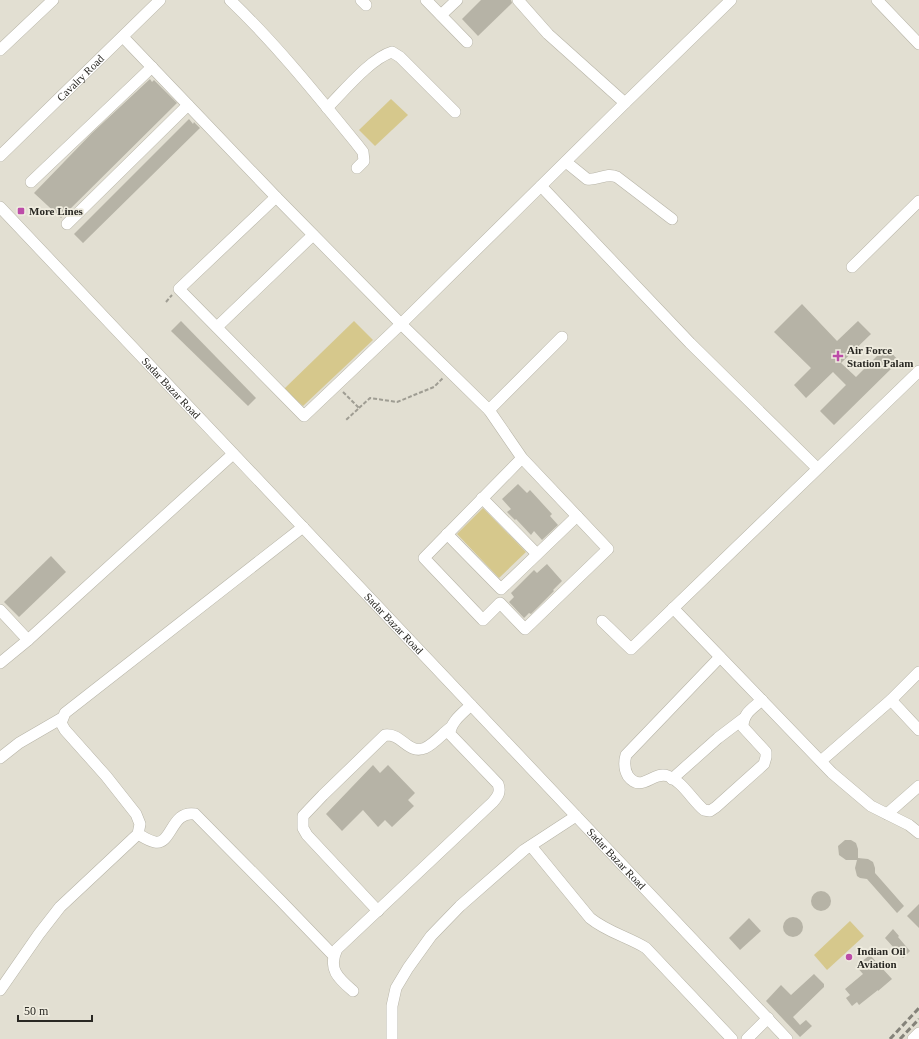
<svg xmlns="http://www.w3.org/2000/svg" width="919" height="1039" viewBox="0 0 919 1039" font-family="'Times New Roman',serif">
<style>
.green{fill:#d6c88c}
.building{fill:#b6b3a6}
.lines{fill:none;stroke-linecap:round;stroke-linejoin:round}
.minor-casing{stroke:#b7b4a7;stroke-width:12}
.path{stroke:#9f9d93;stroke-width:2;stroke-dasharray:4 2;stroke-linecap:butt}
.minor{stroke:#fff;stroke-width:11}
.rail{stroke:#85837a;stroke-width:3;stroke-dasharray:6 3;stroke-linecap:butt}
.poi-dot{fill:#bc4ca8;stroke:#efecdf;stroke-width:1.5}
.labels{text-anchor:middle;dominant-baseline:central;stroke-width:3.5;stroke-linejoin:round;paint-order:stroke}
.street-label{font-size:11px;fill:#292823;stroke:#efecdf}
.poi-label{font-size:11px;font-weight:bold;fill:#292823;stroke:#efecdf;text-anchor:start}
</style>
<rect width="100%" height="100%" fill="#e2dfd2"/>
<g class="green">
<path d="M391,99L408,115L375,146L359,130Z"/>
<path d="M354,321L373,340L303,406L284,389Z"/>
<path d="M483,508L526,552L499,578L457,534Z"/>
<path d="M850,921L864,936L827,970L814,955Z"/>
</g>
<g class="building">
<path d="M481,0H511L512,3L478,36L462,19Z"/>
<path d="M150,79L152,82L154,80L177,103L61,218L34,193L92,133Z"/>
<path d="M189,119L193,124L194,122L200,128L83,243L74,234Z"/>
<path d="M802,304L837,341L858,321L871,334L841,363L856,377L886,347L899,361L834,425L820,411L846,385L833,372L806,398L794,385L811,368L774,332Z"/>
<path d="M181,321L256,398L248,406L171,331Z"/>
<path d="M518,484L527,493L530,490L552,514L550,516L558,525L542,540L534,531L531,535L516,519L515,520L507,512L511,509L502,499Z"/>
<path d="M51,556L66,572L19,617L4,602Z"/>
<path d="M547,564L562,581L553,590L554,591L531,614L529,613L524,618L509,602L514,597L511,593L534,570L537,573Z"/>
<path d="M373,765L380,773L388,765L415,793L408,800L414,806L392,827L385,820L378,827L363,810L342,831L326,814Z"/>
<path d="M845,840H851L856,843L858,849V858L868,859L873,862L875,868V873L904,906L897,913L867,879L860,878L857,876L855,868L857,860H846L839,855L838,846Z"/>
<circle cx="821" cy="901" r="10"/>
<path d="M919,904V928L907,916Z"/>
<circle cx="793" cy="927" r="10"/>
<path d="M749,918L761,931L740,950L729,938Z"/>
<path d="M893,929L899,936L898,937L910,951L903,958L885,938Z"/>
<path d="M870,955L892,979L878,991V990L859,1005L857,1002L852,1006L846,998L850,995L845,989L863,974L856,966Z"/>
<path d="M814,974L824,984V987L793,1017L800,1025L806,1020L812,1026L800,1037L766,1001L781,985L791,995Z"/>
</g>
<g class="lines">
<defs>
<g id="minor">
<path d="M230,0C276,44 316,94 356,143L363,152L364,161L357,168"/>
<path d="M361,0L366,5"/>
<path d="M426,0L467,42"/>
<path d="M518,0L548,34L625,103"/>
<path d="M877,0L919,44"/>
<path d="M441,15L457,0"/>
<path d="M123,37L276,197L401,324L489,410L522,458L608,549L525,629L500,603L483,620L424,558L522,458"/>
<path d="M0,50L53,0"/>
<path d="M327,108C343,92 371,58 392,52L400,57L455,112"/>
<path id="s1" d="M0,156L160,0"/>
<path d="M566,162L587,179C598,181 606,172 617,177L672,219"/>
<path d="M31,182L152,67"/>
<path d="M541,186L690,343L817,468"/>
<path d="M276,197L179,289L304,416L401,324L625,103L731,0"/>
<path id="s2" d="M0,207L787,1039"/>
<path d="M67,224L188,105"/>
<path d="M852,267L919,201"/>
<path d="M217,327L313,235"/>
<path d="M489,410L562,337"/>
<path d="M482,498L537,554"/>
<path d="M447,534L501,589L577,516"/>
<path d="M673,608L832,773L871,806L909,825L919,833"/>
<path d="M0,610L28,640"/>
<path d="M602,621L631,649L919,371"/>
<path d="M720,657L626,755C624,762 624,769 628,776C642,794 653,770 668,776C683,782 692,800 704,810L710,811L716,807L764,764L766,757V752L743,727C743,713 752,709 762,700"/>
<path d="M0,663L28,640L233,454"/>
<path d="M891,700L919,730"/>
<path d="M0,758L19,743L62,718"/>
<path d="M821,761L891,700L919,672"/>
<path d="M672,779L718,738L743,719"/>
<path d="M887,814L919,786"/>
<path d="M138,834C143,837 149,841 155,842C172,845 171,810 195,814L281,901L334,956"/>
<path d="M531,846L590,918C607,932 628,937 646,948L732,1039"/>
<path d="M378,911L307,835L303,828V816L323,795L385,735C402,733 408,755 425,748C434,744 442,734 450,728"/>
<path d="M0,990L39,934L60,907L138,834L140,824L136,814L106,776L65,730L61,723L65,713L303,527"/>
<path d="M353,991C339,979 327,969 337,949L493,802C498,796 501,792 498,784L450,734C450,722 463,713 471,705"/>
<path d="M392,1039V1006L396,988L408,968L431,936L460,906L524,850L576,816"/>
<path d="M747,1039L768,1018"/>
<path d="M913,1039L919,1033"/>
</g>
</defs>
<use href="#minor" class="minor-casing"/>
<g class="path">
<path d="M166,302L172,295"/>
<path d="M343,392L359,408L346,420"/>
<path d="M359,408L370,398L397,402L434,387L443,378"/>
</g>
<use href="#minor" class="minor"/>
<g class="rail">
<path d="M890,1039L919,1008"/>
<path d="M900,1039L919,1019"/>
</g>
</g>
<g class="poi-dot">
<rect x="17" y="207" width="8" height="8" rx="2"/>
<path d="M836 350h4v4h4v4h-4v4h-4v-4h-4v-4h4z"/>
<circle cx="849" cy="957" r="4"/>
</g>
<g class="labels">
<g class="street-label">
<text stroke="none"><textPath href="#s1" startOffset="112">Cavalry Road</textPath></text>
<text stroke="none"><textPath href="#s2" startOffset="249">Sadar Bazar Road</textPath></text>
<text stroke="none"><textPath href="#s2" startOffset="573">Sadar Bazar Road</textPath></text>
<text stroke="none"><textPath href="#s2" startOffset="897">Sadar Bazar Road</textPath></text>
</g>
<g class="poi-label">
<text x="29" y="211">More Lines</text>
<text x="847" y="350">Air Force<tspan x="847" dy="13">Station Palam</tspan></text>
<text x="857" y="951">Indian Oil<tspan x="857" dy="13">Aviation</tspan></text>
</g>
</g>
<path d="M18 1015v6h74v-6" fill="none" stroke="#292823" stroke-width="2"/>
<text x="24" y="1015" font-size="12" fill="#292823" stroke="#efecdf" stroke-width="3" paint-order="stroke">50 m</text>
</svg>
